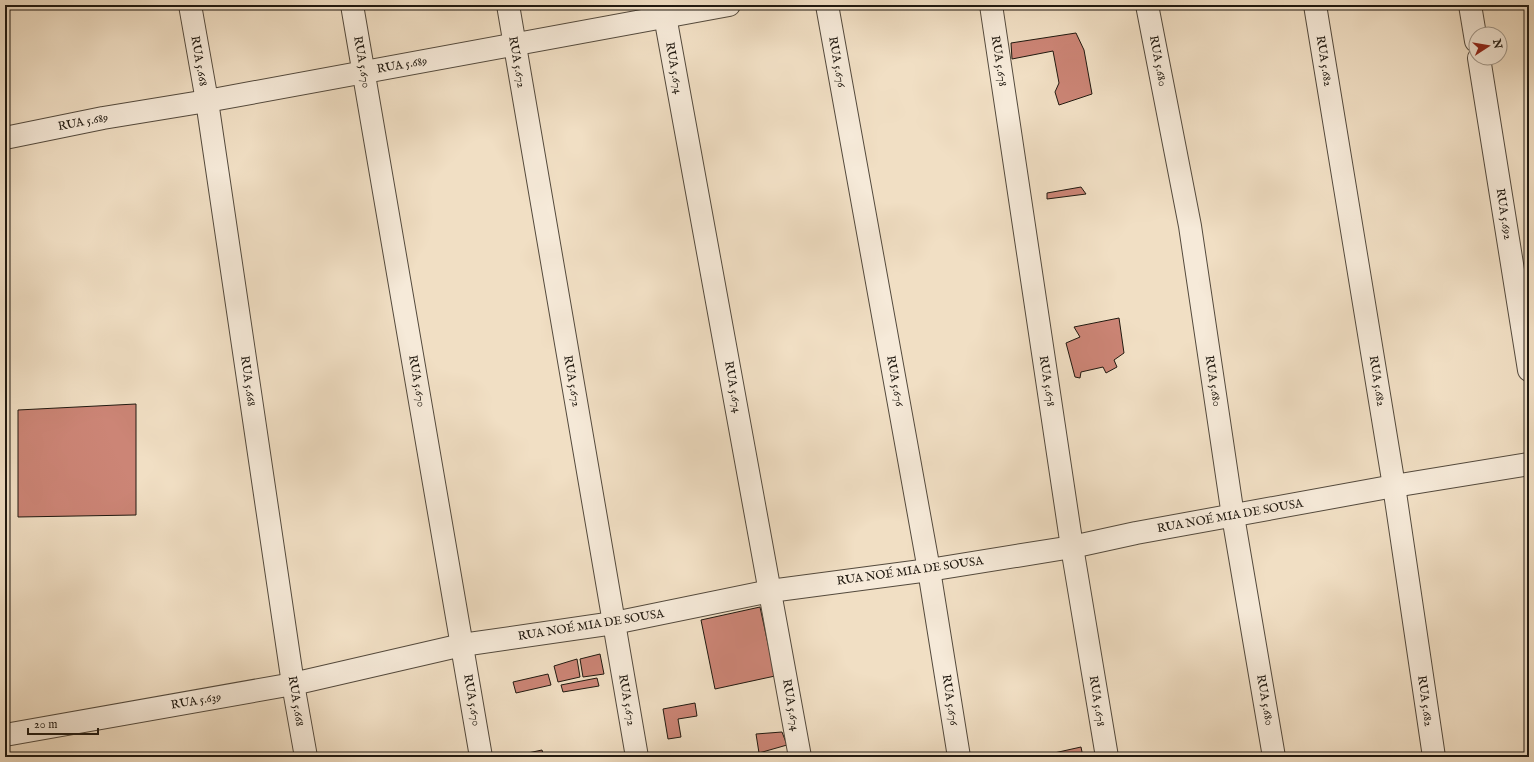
<svg xmlns="http://www.w3.org/2000/svg" width="1534" height="762" viewBox="0 0 1534 762" font-family="'IM FELL English',serif">
<style>
.building{fill:#cc8576;stroke:#201910}
.lines{fill:none;stroke-linecap:round;stroke-linejoin:round}
.street-casing{stroke:#544a3d;stroke-width:24}
.street{stroke:#f6ead9;stroke-width:22}
.labels{text-anchor:middle;dominant-baseline:central;stroke-width:3;stroke-linejoin:round;paint-order:stroke}
.street-label{font-size:12px;fill:#201910;stroke:#f6ead9}
</style>
<rect width="100%" height="100%" fill="#f1dfc4"/>
<filter id="stains"><feTurbulence type="fractalNoise" baseFrequency=".005" numOctaves="4"/><feColorMatrix values="0 0 0 0 .2 0 0 0 0 .09 0 0 0 0 .02 0 0 0 .5 -.17"/></filter>
<radialGradient id="worn" r=".72"><stop offset=".6" stop-color="#630" stop-opacity="0"/><stop offset="1" stop-color="#630" stop-opacity=".3"/></radialGradient>
<g class="building">
<path d="M1076,33L1084,50L1092,94L1059,105L1055,92L1059,83L1053,51L1012,59L1011,43Z"/>
<path d="M1081,187L1086,194L1047,199V193Z"/>
<path d="M1119,318L1124,353L1114,360L1117,367L1106,373L1103,367L1081,372L1080,378L1075,377L1066,343L1080,337L1074,327Z"/>
<path d="M136,404V515L18,517V410Z"/>
<path d="M760,607L775,676L715,689L701,620Z"/>
<path d="M600,654L604,674L583,677L580,659Z"/>
<path d="M577,659L580,677L558,682L554,666Z"/>
<path d="M548,674L551,685L516,693L513,682Z"/>
<path d="M597,678L599,686L563,692L561,685Z"/>
<path d="M695,703L697,716L678,719L681,737L668,739L663,709Z"/>
<path d="M782,732L787,745L759,753L756,734Z"/>
<path d="M1081,747L1083,757H1045V755Z"/>
<path d="M542,750L544,757H509Z"/>
</g>
<g class="lines">
<defs>
<g id="street">
<path d="M190,5L207,101L293,684L306,757"/>
<path d="M352,5L481,757"/>
<path d="M508,5L637,757"/>
<path d="M827,5L929,570L959,757"/>
<path d="M991,5L1072,547L1107,757"/>
<path d="M1147,5L1190,226L1233,516L1274,757"/>
<path d="M1315,5L1394,486L1434,757"/>
<path d="M1470,5L1476,41"/>
<path d="M665,16L800,757"/>
<path d="M1479,58L1529,370"/>
<path d="M5,138L103,118L207,101L729,5"/>
<path d="M5,735L293,684L462,645L614,623L770,591L929,570L1072,547L1136,533L1394,486L1529,464"/>
</g>
</defs>
<use href="#street" class="street-casing"/>
<use href="#street" class="street"/>
</g>
<g class="labels">
<g class="street-label">
<text transform="translate(199 61) rotate(80)">RUA 5.668</text>
<text transform="translate(999 61) rotate(81)">RUA 5.678</text>
<text transform="translate(1158 61) rotate(79)">RUA 5.680</text>
<text transform="translate(1324 61) rotate(81)">RUA 5.682</text>
<text transform="translate(362 62) rotate(80)">RUA 5.670</text>
<text transform="translate(517 62) rotate(80)">RUA 5.672</text>
<text transform="translate(837 62) rotate(80)">RUA 5.676</text>
<text transform="translate(402 65) rotate(-10)">RUA 5.689</text>
<text transform="translate(674 68) rotate(80)">RUA 5.674</text>
<text transform="translate(83 122) rotate(-11)">RUA 5.689</text>
<text transform="translate(1504 214) rotate(81)">RUA 5.692</text>
<text transform="translate(248 381) rotate(82)">RUA 5.668</text>
<text transform="translate(417 381) rotate(80)">RUA 5.670</text>
<text transform="translate(572 381) rotate(80)">RUA 5.672</text>
<text transform="translate(895 381) rotate(80)">RUA 5.676</text>
<text transform="translate(1047 381) rotate(81)">RUA 5.678</text>
<text transform="translate(1213 381) rotate(81)">RUA 5.680</text>
<text transform="translate(1377 381) rotate(81)">RUA 5.682</text>
<text transform="translate(733 387) rotate(80)">RUA 5.674</text>
<text transform="translate(1230 516) rotate(-10)">RUA NOÉ MIA DE SOUSA</text>
<text transform="translate(910 571) rotate(-8)">RUA NOÉ MIA DE SOUSA</text>
<text transform="translate(591 625) rotate(-9)">RUA NOÉ MIA DE SOUSA</text>
<text transform="translate(472 700) rotate(80)">RUA 5.670</text>
<text transform="translate(627 700) rotate(80)">RUA 5.672</text>
<text transform="translate(950 700) rotate(81)">RUA 5.676</text>
<text transform="translate(1265 700) rotate(80)">RUA 5.680</text>
<text transform="translate(196 701) rotate(-10)">RUA 5.639</text>
<text transform="translate(296 701) rotate(81)">RUA 5.668</text>
<text transform="translate(1097 701) rotate(81)">RUA 5.678</text>
<text transform="translate(1425 701) rotate(82)">RUA 5.682</text>
<text transform="translate(791 705) rotate(80)">RUA 5.674</text>
</g>
</g>
<rect width="1534" height="762" fill="none" stroke="#f1dfc4" stroke-width="20"/>
<rect x="6" y="6" width="1522" height="750" fill="none" stroke="#201910" stroke-width="2"/>
<rect x="10" y="10" width="1514" height="742" fill="none" stroke="#201910"/>
<g transform="translate(1488 46) rotate(78)"><circle r="19" fill="#f6ead9" stroke="#a09689"/>
<path d="M0-3L7 15L0 10L-7 15Z" fill="#8f2418"/>
<text y="-6" font-size="11" font-weight="bold" text-anchor="middle" fill="#201910">N</text>
</g>
<path d="M28 728v6h70v-6" fill="none" stroke="#201910" stroke-width="2"/>
<text x="34" y="728" font-size="12" fill="#201910" stroke="#f6ead9" stroke-width="3" paint-order="stroke">20 m</text>
<rect width="100%" height="100%" filter="url(#stains)"/>
<rect width="100%" height="100%" fill="url(#worn)"/>
</svg>
